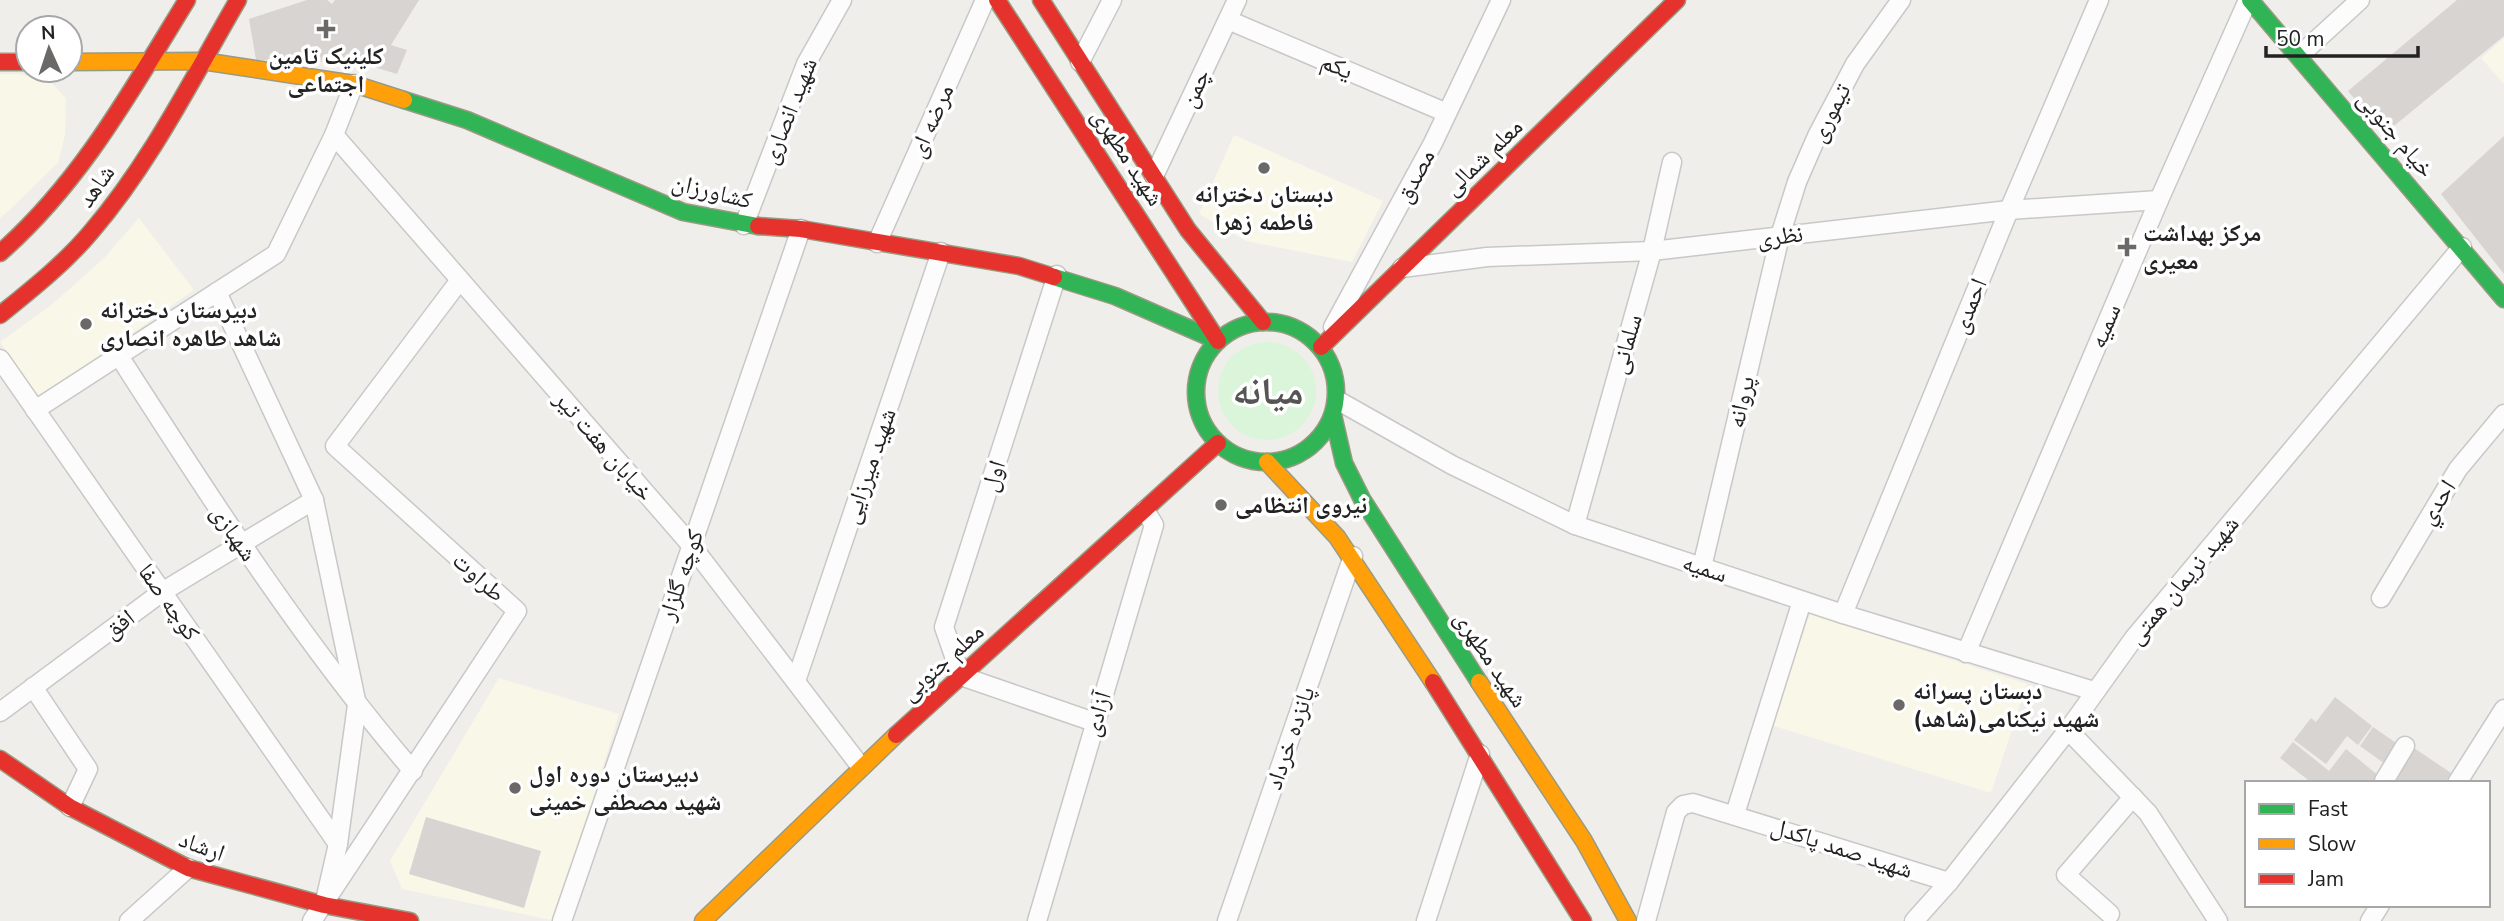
<svg xmlns="http://www.w3.org/2000/svg" width="2504" height="921" viewBox="0 0 2504 921" font-family="'Nunito Sans','Noto Naskh Arabic',sans-serif">
<style>
.education{fill:#f8f7e8}
.park{fill:#daf5da}
.building{fill:#d7d4d2}
.lines{fill:none;stroke-linecap:round;stroke-linejoin:round}
.street-casing{stroke:#c9c8c7;stroke-width:21}
.fast-casing{stroke:#999a82;stroke-width:19}
.slow-casing{stroke:#999a82;stroke-width:19}
.jam-casing{stroke:#999a82;stroke-width:19}
.street{stroke:#fdfcfc;stroke-width:18}
.fast{stroke:#30b455;stroke-width:16}
.slow{stroke:#ff9f0a;stroke-width:16}
.jam{stroke:#e5322d;stroke-width:16}
.poi-dot{fill:#6a6968;stroke:#fff;stroke-width:2.5}
.labels{text-anchor:middle;dominant-baseline:central;stroke-width:7;stroke-linejoin:round;paint-order:stroke}
.poi-label{font-size:24px;font-weight:bold;fill:#222;stroke:#fff;text-anchor:start}
.street-label{font-size:24px;fill:#222;stroke:#fff}
.town-label{font-size:38px;font-weight:bold;fill:#555;stroke:#fff}
</style>
<rect width="100%" height="100%" fill="#f0eeeb"/>
<g class="education">
<path d="M2504,38V84L2481,58Z"/>
<path d="M0,74H19L51,82L66,98L65,135L58,163L0,219Z"/>
<path d="M1234,135L1383,201L1352,262L1246,241L1199,214Z"/>
<path d="M139,218L194,290L38,400L0,342L50,306L104,258Z"/>
<path d="M1810,614L2027,684L1991,793L1771,725Z"/>
<path d="M499,678L619,714L556,921L402,889L390,861Z"/>
</g>
<circle class="park" cx="1267" cy="391" r="49"/>
<g class="building">
<path d="M307,0H327L332,4L335,0H419L391,45L407,50L397,74L348,59L338,62L256,60L249,19Z"/>
<path d="M2457,0H2504V36L2384,134L2348,91Z"/>
<path d="M2504,136V274L2441,194Z"/>
<path d="M2335,697L2372,726L2358,745L2347,736L2326,764L2294,740L2311,718L2316,722Z"/>
<path d="M2373,727L2399,745L2385,764L2360,746Z"/>
<path d="M2293,742L2329,771L2346,749L2379,776L2374,783H2312L2280,758Z"/>
<path d="M2411,746L2451,773L2444,783H2395L2388,778Z"/>
<path d="M426,817L541,851L524,908L409,874Z"/>
</g>
<g class="lines">
<defs>
<g id="street">
<path d="M1228,20L1447,113"/>
<path d="M2300,55L2360,0"/>
<path d="M1080,62L1112,0"/>
<path d="M334,135L691,545L861,767"/>
<path d="M1154,176L1237,0"/>
<path d="M744,225L806,64L842,0"/>
<path d="M877,243L985,0"/>
<path d="M1402,268L1487,257L1652,251L2009,210L2159,200"/>
<path d="M1057,275L944,627L961,676L1094,722"/>
<path d="M1333,327L1433,143L1501,0"/>
<path d="M119,356C211,499 302,642 413,771"/>
<path d="M0,359L338,844"/>
<path d="M1337,400L1452,465L1575,525L1843,614L2094,691"/>
<path d="M35,410L217,292"/>
<path d="M1575,525L1652,251L1672,162"/>
<path d="M1702,567L1780,236L1797,182L1817,136L1855,64L1901,0"/>
<path d="M2381,598L2458,469L2504,414"/>
<path d="M1843,614L2009,210L2099,0"/>
<path d="M1966,653L2159,200L2248,0"/>
<path d="M796,681L941,252"/>
<path d="M33,687L88,769L70,807"/>
<path d="M0,712L162,592L314,500"/>
<path d="M2068,730L2148,813L2218,921"/>
<path d="M2386,783L2384,781L2405,746"/>
<path d="M2457,783L2504,709"/>
<path d="M1735,814L1802,601"/>
<path d="M324,905L338,844L357,705L314,500L217,292L276,254L334,135L354,84"/>
<path d="M2110,914L2066,875L2133,797"/>
<path d="M129,921L188,868"/>
<path d="M312,921L517,611L335,446L460,280"/>
<path d="M562,921L801,229"/>
<path d="M1037,921L1154,525L1145,510"/>
<path d="M1227,921L1353,556"/>
<path d="M1426,921L1480,754"/>
<path d="M1646,921L1676,812L1683,805L1693,803L1949,882"/>
<path d="M1914,921L1949,882L2068,730L2134,638L2462,247"/>
<path d="M2370,921L2380,905"/>
</g>
<g id="fast">
<path d="M2250,0L2504,299"/>
<path d="M404,100L467,120L683,212L758,226"/>
<path d="M1054,277L1115,296L1218,341"/>
<circle cx="1266" cy="392" r="70"/>
<path d="M1333,415L1344,463L1362,499L1479,682"/>
</g>
<g id="slow">
<path d="M70,62L202,61L354,84L404,100"/>
<path d="M1267,462L1337,537L1433,682"/>
<path d="M1479,682L1584,841L1628,921"/>
<path d="M703,921L896,735"/>
</g>
<g id="jam">
<path d="M997,0L1218,341"/>
<path d="M1041,0L1188,230L1263,322"/>
<path d="M0,62H28"/>
<path d="M758,226L801,229L1019,266L1054,277"/>
<path d="M0,253C81,182 131,91 187,0"/>
<path d="M0,315C32,289 65,263 91,232C151,162 192,79 238,0"/>
<path d="M1321,347L1677,0"/>
<path d="M1433,682L1583,921"/>
<path d="M896,735L1218,443"/>
<path d="M0,759L70,807L188,868L324,905L410,921"/>
</g>
</defs>
<use href="#street" class="street-casing"/>
<use href="#fast" class="fast-casing"/>
<use href="#slow" class="slow-casing"/>
<use href="#jam" class="jam-casing"/>
<use href="#street" class="street"/>
<use href="#fast" class="fast"/>
<use href="#slow" class="slow"/>
<use href="#jam" class="jam"/>
</g>
<g class="poi-dot">
<path d="M322.5 18.5h7v7h7v7h-7v7h-7v-7h-7v-7h7z"/>
<circle cx="1264" cy="168" r="7"/>
<path d="M2123.5 236.5h7v7h7v7h-7v7h-7v-7h-7v-7h7z"/>
<circle cx="86" cy="324" r="7"/>
<circle cx="1221" cy="505" r="7"/>
<circle cx="1899" cy="705" r="7"/>
<circle cx="515" cy="788" r="7"/>
</g>
<g class="labels">
<g class="poi-label">
<text x="326" y="56" text-anchor="middle">کلینیک تامین<tspan x="326" dy="28">اجتماعی</tspan></text>
<text x="1264" y="194" text-anchor="middle">دبستان دخترانه<tspan x="1264" dy="28">فاطمه زهرا</tspan></text>
<text x="2143" y="233">مرکز بهداشت<tspan x="2143" dy="28">معیری</tspan></text>
<text x="100" y="310">دبیرستان دخترانه<tspan x="100" dy="28">شاهد طاهره انصاری</tspan></text>
<text x="1235" y="505">نیروی انتظامی</text>
<text x="1913" y="691">دبستان پسرانه<tspan x="1913" dy="28">شهید نیکنامی(شاهد)</tspan></text>
<text x="529" y="774">دبیرستان دوره اول<tspan x="529" dy="28">شهید مصطفی خمینی</tspan></text>
</g>
<g class="street-label">
<text transform="translate(1337 66) rotate(23)">یکم</text>
<text transform="translate(1195 88) rotate(-65)">چمن</text>
<text transform="translate(789 111) rotate(-68)">شهید انصاری</text>
<text transform="translate(1830 113) rotate(-63)">تیموری</text>
<text transform="translate(931 121) rotate(-66)">مرضه ای</text>
<text transform="translate(2396 134) rotate(50)">خیام جنوبی</text>
<text transform="translate(1128 157) rotate(57)">شهید مطهری</text>
<text transform="translate(1483 157) rotate(-44)">معلم شمالی</text>
<text transform="translate(1415 176) rotate(-62)">مصدق</text>
<text transform="translate(96 186) rotate(-55)">شاهد</text>
<text transform="translate(712 191) rotate(14)">کشاورزان</text>
<text transform="translate(1780 236) rotate(-7)">نظری</text>
<text transform="translate(1969 306) rotate(-68)">احمدی</text>
<text transform="translate(2105 326) rotate(-67)">سميه</text>
<text transform="translate(1626 344) rotate(-74)">سلمانی</text>
<text transform="translate(1741 402) rotate(-77)">پروانه</text>
<text transform="translate(604 446) rotate(49)">خیابان هفت تیر</text>
<text transform="translate(869 466) rotate(-71)">شهید میرزایی</text>
<text transform="translate(993 476) rotate(-72)">اول</text>
<text transform="translate(2437 502) rotate(-57)">احدي</text>
<text transform="translate(234 533) rotate(56)">شهبازی</text>
<text transform="translate(1705 568) rotate(18)">سمیه</text>
<text transform="translate(681 575) rotate(-71)">کوچه گلزار</text>
<text transform="translate(479 577) rotate(42)">طراوت</text>
<text transform="translate(2183 580) rotate(-50)">شهید نریمان همتی</text>
<text transform="translate(169 602) rotate(55)">کوچه صفا</text>
<text transform="translate(119 624) rotate(-37)">افق</text>
<text transform="translate(1491 659) rotate(56)">شهید مطهری</text>
<text transform="translate(942 662) rotate(-42)">معلم جنوبی</text>
<text transform="translate(1097 714) rotate(-73)">آزادی</text>
<text transform="translate(1290 738) rotate(-71)">پانزده خرداد</text>
<text transform="translate(202 846) rotate(20)">ارشاد</text>
<text transform="translate(1842 848) rotate(18)">شهید صمد پاکدل</text>
</g>
<g class="town-label">
<text x="1268" y="391">میانه</text>
</g>
</g>
<rect x="2245" y="781" width="245" height="126" fill="#ffffff" stroke="#a7a7a7" stroke-width="2"/>
<rect x="2259" y="804" width="35" height="10" fill="#30b455" stroke="#a7a7a7" stroke-width="2"/>
<text x="2308" y="816" font-size="21" fill="#222222">Fast</text>
<rect x="2259" y="839" width="35" height="10" fill="#ff9f0a" stroke="#a7a7a7" stroke-width="2"/>
<text x="2308" y="851" font-size="21" fill="#222222">Slow</text>
<rect x="2259" y="874" width="35" height="10" fill="#e5322d" stroke="#a7a7a7" stroke-width="2"/>
<text x="2308" y="886" font-size="21" fill="#222222">Jam</text>
<g transform="translate(49 49) rotate(357)"><circle r="33" fill="#ffffff" stroke="#a7a7a7" stroke-width="2"/>
<path d="M0-5L12 26L0 18L-12 26Z" fill="#6a6968"/>
<text y="-10" font-size="19" font-weight="bold" text-anchor="middle" fill="#222222">N</text>
</g>
<path d="M2266 46v10h152v-10" fill="none" stroke="#222222" stroke-width="3.5"/>
<text x="2276" y="46" font-size="21" fill="#222222" stroke="#ffffff" stroke-width="5" paint-order="stroke">50 m</text>
</svg>
